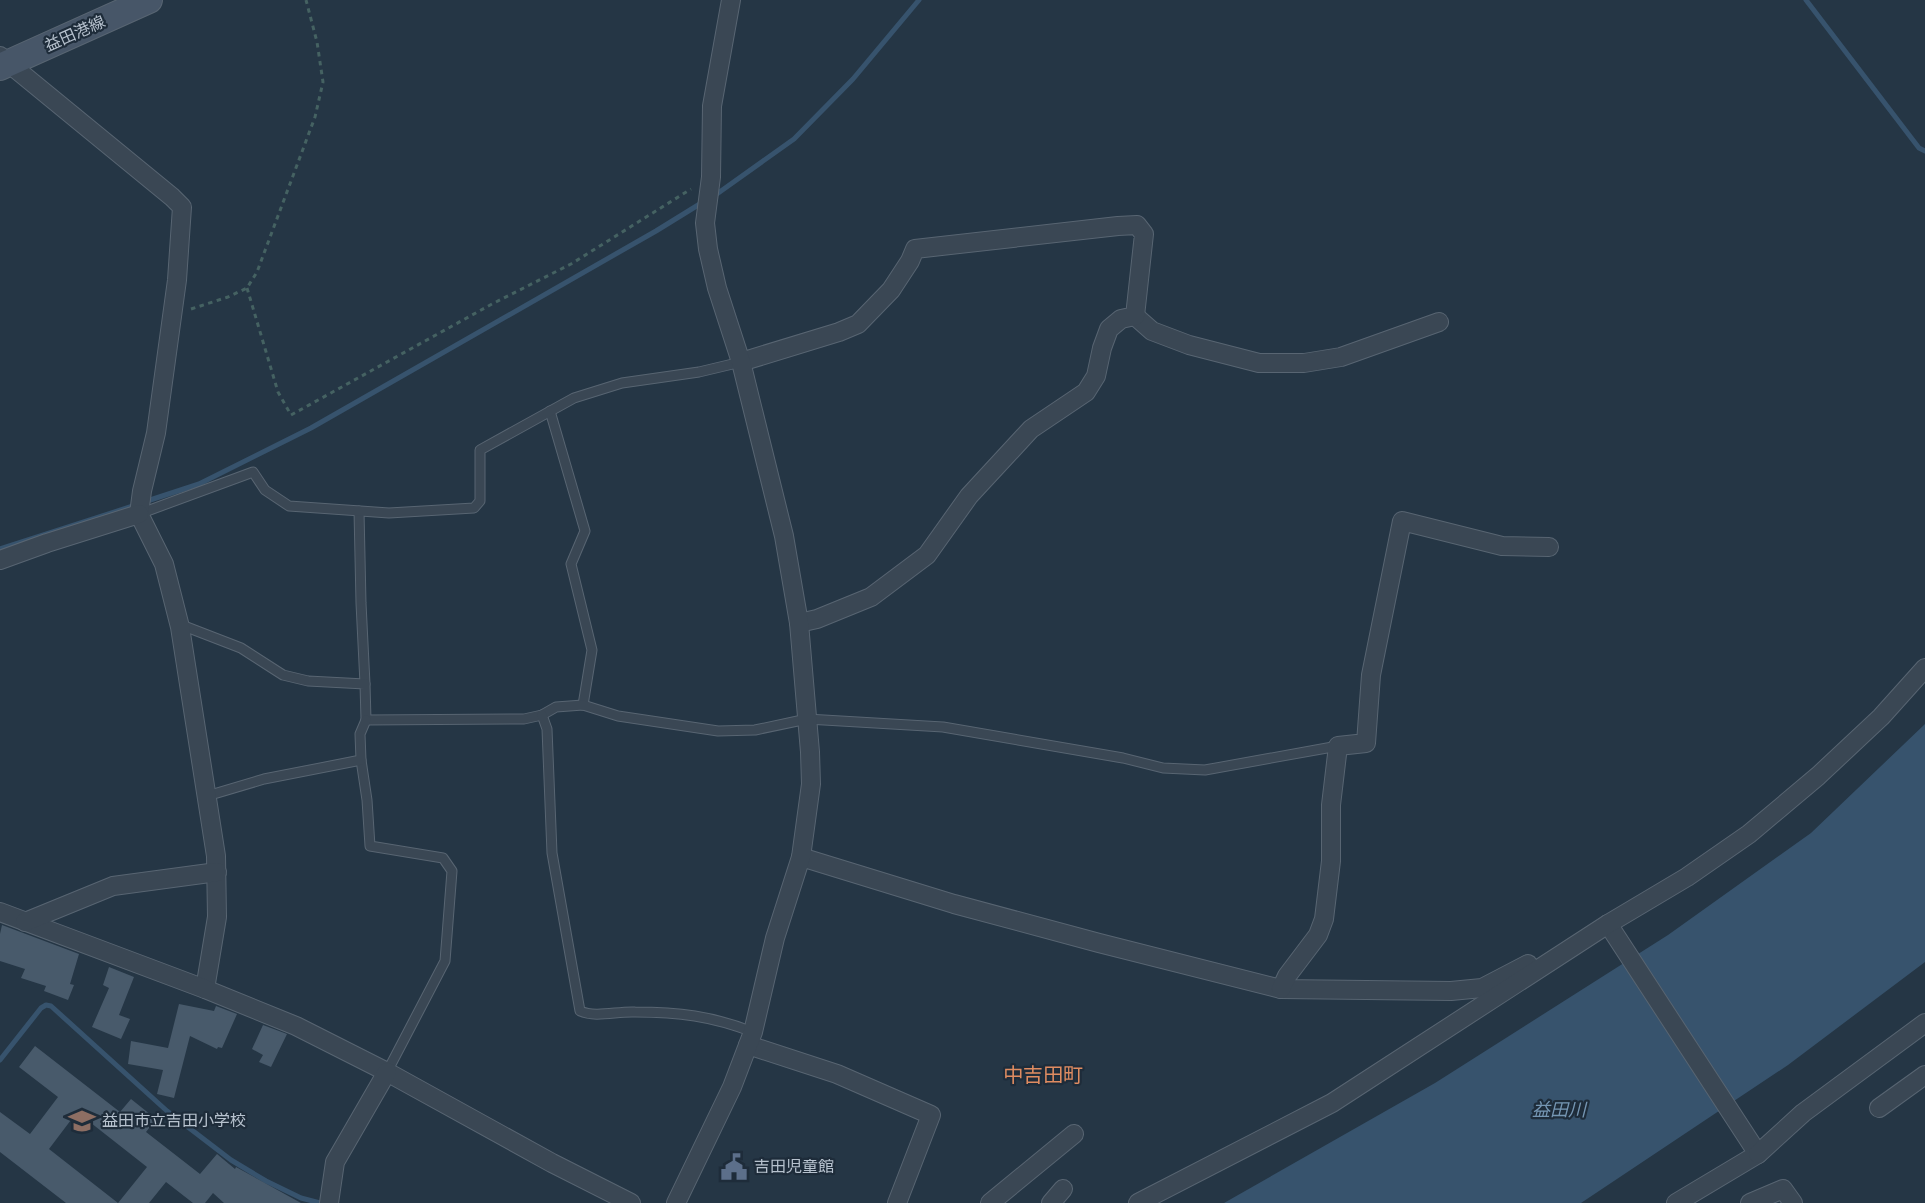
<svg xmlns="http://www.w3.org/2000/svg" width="1925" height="1203" viewBox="0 0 1925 1203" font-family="'Nunito Sans','Noto Sans JP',sans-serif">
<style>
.water{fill:#37536d}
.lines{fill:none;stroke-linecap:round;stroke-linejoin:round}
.stream{stroke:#37536d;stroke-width:5}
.building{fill:#485a6b;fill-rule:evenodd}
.service-casing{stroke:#586572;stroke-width:11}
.minor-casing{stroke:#586572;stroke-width:20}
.secondary-casing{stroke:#586572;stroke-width:28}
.path{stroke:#456262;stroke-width:3;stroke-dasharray:4.5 4.5;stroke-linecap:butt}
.service{stroke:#3a4754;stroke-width:9}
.minor{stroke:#3a4754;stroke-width:18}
.secondary{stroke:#475668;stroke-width:26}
.labels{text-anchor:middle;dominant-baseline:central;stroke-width:4.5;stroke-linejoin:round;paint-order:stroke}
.street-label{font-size:16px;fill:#b7c2ce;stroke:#1e2c3a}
.poi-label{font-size:16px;fill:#b7c2ce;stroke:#1e2c3a;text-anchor:start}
.water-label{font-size:18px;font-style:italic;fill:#7596b3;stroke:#1e2c3a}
.quarter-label{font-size:20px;fill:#df8c61;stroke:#1e2c3a}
</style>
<rect width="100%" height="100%" fill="#253645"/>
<path class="water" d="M1925,724V962L1788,1065L1581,1203H1224L1435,1083L1668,935L1811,833Z"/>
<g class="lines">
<g class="stream">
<path d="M1806,0L1919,148L1925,151"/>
<path d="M714,196L794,139L853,79L919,0"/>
<path d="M144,502L199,484L311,428L656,231L703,202"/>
<path d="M0,549L136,505"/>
<path d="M0,1060L41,1008L46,1005L51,1006L167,1111L231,1160L266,1181L301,1198L320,1203"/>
</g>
</g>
<g class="building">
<path d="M2,925L79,954L70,984L74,985L68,1000L44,991L46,986L21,978L25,969L0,961V934Z"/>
<path d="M109,967L134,977L119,1015L130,1019L121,1039L92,1027L109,988L103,985Z"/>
<path d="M179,1004L214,1011L216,1006L237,1014L222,1048L218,1047L217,1049L190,1036L174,1098L157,1094L163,1070L128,1064L131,1041L168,1048Z"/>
<path d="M263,1025L287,1034L271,1067L259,1062L263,1055L252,1049Z"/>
<path d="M35,1046L120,1112L131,1099L156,1119L146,1132L200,1174L217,1154L235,1169L236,1167L301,1203H224L213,1193L205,1203H193L166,1182L149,1203H66L0,1152V1112L30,1134L58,1097L19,1067ZM77,1112L147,1167L118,1203L49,1149Z"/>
</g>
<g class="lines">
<defs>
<g id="service">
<path d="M550,411L585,531L571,564L592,650L583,705"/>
<path d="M359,511L361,603L365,684"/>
<path d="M139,514L253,472L265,490L289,506L389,513L474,508L480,501V450L574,398L622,383L699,372L741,362"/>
<path d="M180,627L184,626L241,648L283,675L308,681L365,684L366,720L524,719L542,715L556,707L583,705L618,716L718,731L755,730L807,719L943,727L1123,758L1163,768L1205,770L1338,746"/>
<path d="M542,715L547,729L552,853L580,1011C596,1018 617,1011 635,1012C678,1012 712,1016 753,1032"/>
<path d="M361,760L367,800L370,846L443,858L452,871L445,961L387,1072"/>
<path d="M207,796L264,779L361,760L360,734L366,720"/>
</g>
<g id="minor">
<path d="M0,56L172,197L182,207L177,280L156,433L142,491L139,514L164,564L180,627L216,856L217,917L205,989"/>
<path d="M1135,316L1152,331L1189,345L1259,363H1304L1341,357L1439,322"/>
<path d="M741,362L839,332L858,324L891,290L910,261L915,249L1118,226L1137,225L1144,234L1135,316L1121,319L1109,329L1102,348L1096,376L1086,392L1031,429L969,496L927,555L871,597L817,619L799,623"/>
<path d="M0,560L47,543L139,514"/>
<path d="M801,857L954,904L1099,943L1281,989L1451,991L1482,988L1528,964"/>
<path d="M0,912L205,989L296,1026L387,1072L552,1163L631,1203"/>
<path d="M25,922L113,886L217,872"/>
<path d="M1608,924L1758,1154L1676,1203"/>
<path d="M1281,989L1287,976L1318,935L1324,919L1331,861V805L1338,746L1366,743L1371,675L1402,521L1502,546L1549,547"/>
<path d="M748,1045L837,1074L931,1115L897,1203"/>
<path d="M1879,1108L1925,1075"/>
<path d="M1758,1154L1803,1113L1925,1023"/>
<path d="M329,1203L335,1162L387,1072"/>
<path d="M676,1203L732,1087L753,1032L775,938L801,857L811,784L810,752L799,623L784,536L741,362L717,288L708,249L705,223L711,177L712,106L731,0"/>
<path d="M990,1203L1074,1134"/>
<path d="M1051,1203L1063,1189"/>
<path d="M1138,1203L1332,1103L1608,924L1687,877L1749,834L1818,776L1881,717L1925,668"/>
<path d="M1750,1203L1783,1189L1793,1203"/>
</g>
<path id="secondary" d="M0,67L149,0"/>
</defs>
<use href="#service" class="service-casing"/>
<use href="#minor" class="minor-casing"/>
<use href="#secondary" class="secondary-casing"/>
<g class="path">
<path d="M247,288L278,392L291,415L492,304L571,264L691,189"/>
<path d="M191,309L228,297L247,288L257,272L315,117L323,82L317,42L306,0"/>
</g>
<use href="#service" class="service"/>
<use href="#minor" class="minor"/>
<use href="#secondary" class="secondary"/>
</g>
<defs>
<symbol id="school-bare" viewBox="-9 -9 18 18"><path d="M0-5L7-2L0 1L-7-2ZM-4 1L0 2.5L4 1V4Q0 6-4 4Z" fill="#8d6e63" stroke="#1e2c3a" stroke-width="2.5" paint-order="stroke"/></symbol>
<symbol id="civic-bare" viewBox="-9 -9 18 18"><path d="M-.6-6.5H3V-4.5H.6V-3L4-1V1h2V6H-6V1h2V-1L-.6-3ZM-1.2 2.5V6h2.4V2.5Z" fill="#5c6f8a" stroke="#1e2c3a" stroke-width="2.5" paint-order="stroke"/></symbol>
</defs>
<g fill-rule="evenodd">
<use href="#school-bare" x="63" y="1102" width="38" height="38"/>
<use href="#civic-bare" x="715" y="1148" width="38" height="38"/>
</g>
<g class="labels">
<g class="street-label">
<text transform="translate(75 34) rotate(-24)">益田港線</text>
</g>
<g class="poi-label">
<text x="102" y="1121">益田市立吉田小学校</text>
<text x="754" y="1167">吉田児童館</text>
</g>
<g class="water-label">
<text x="1559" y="1110">益田川</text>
</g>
<g class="quarter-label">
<text x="1043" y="1075">中吉田町</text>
</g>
</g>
</svg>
